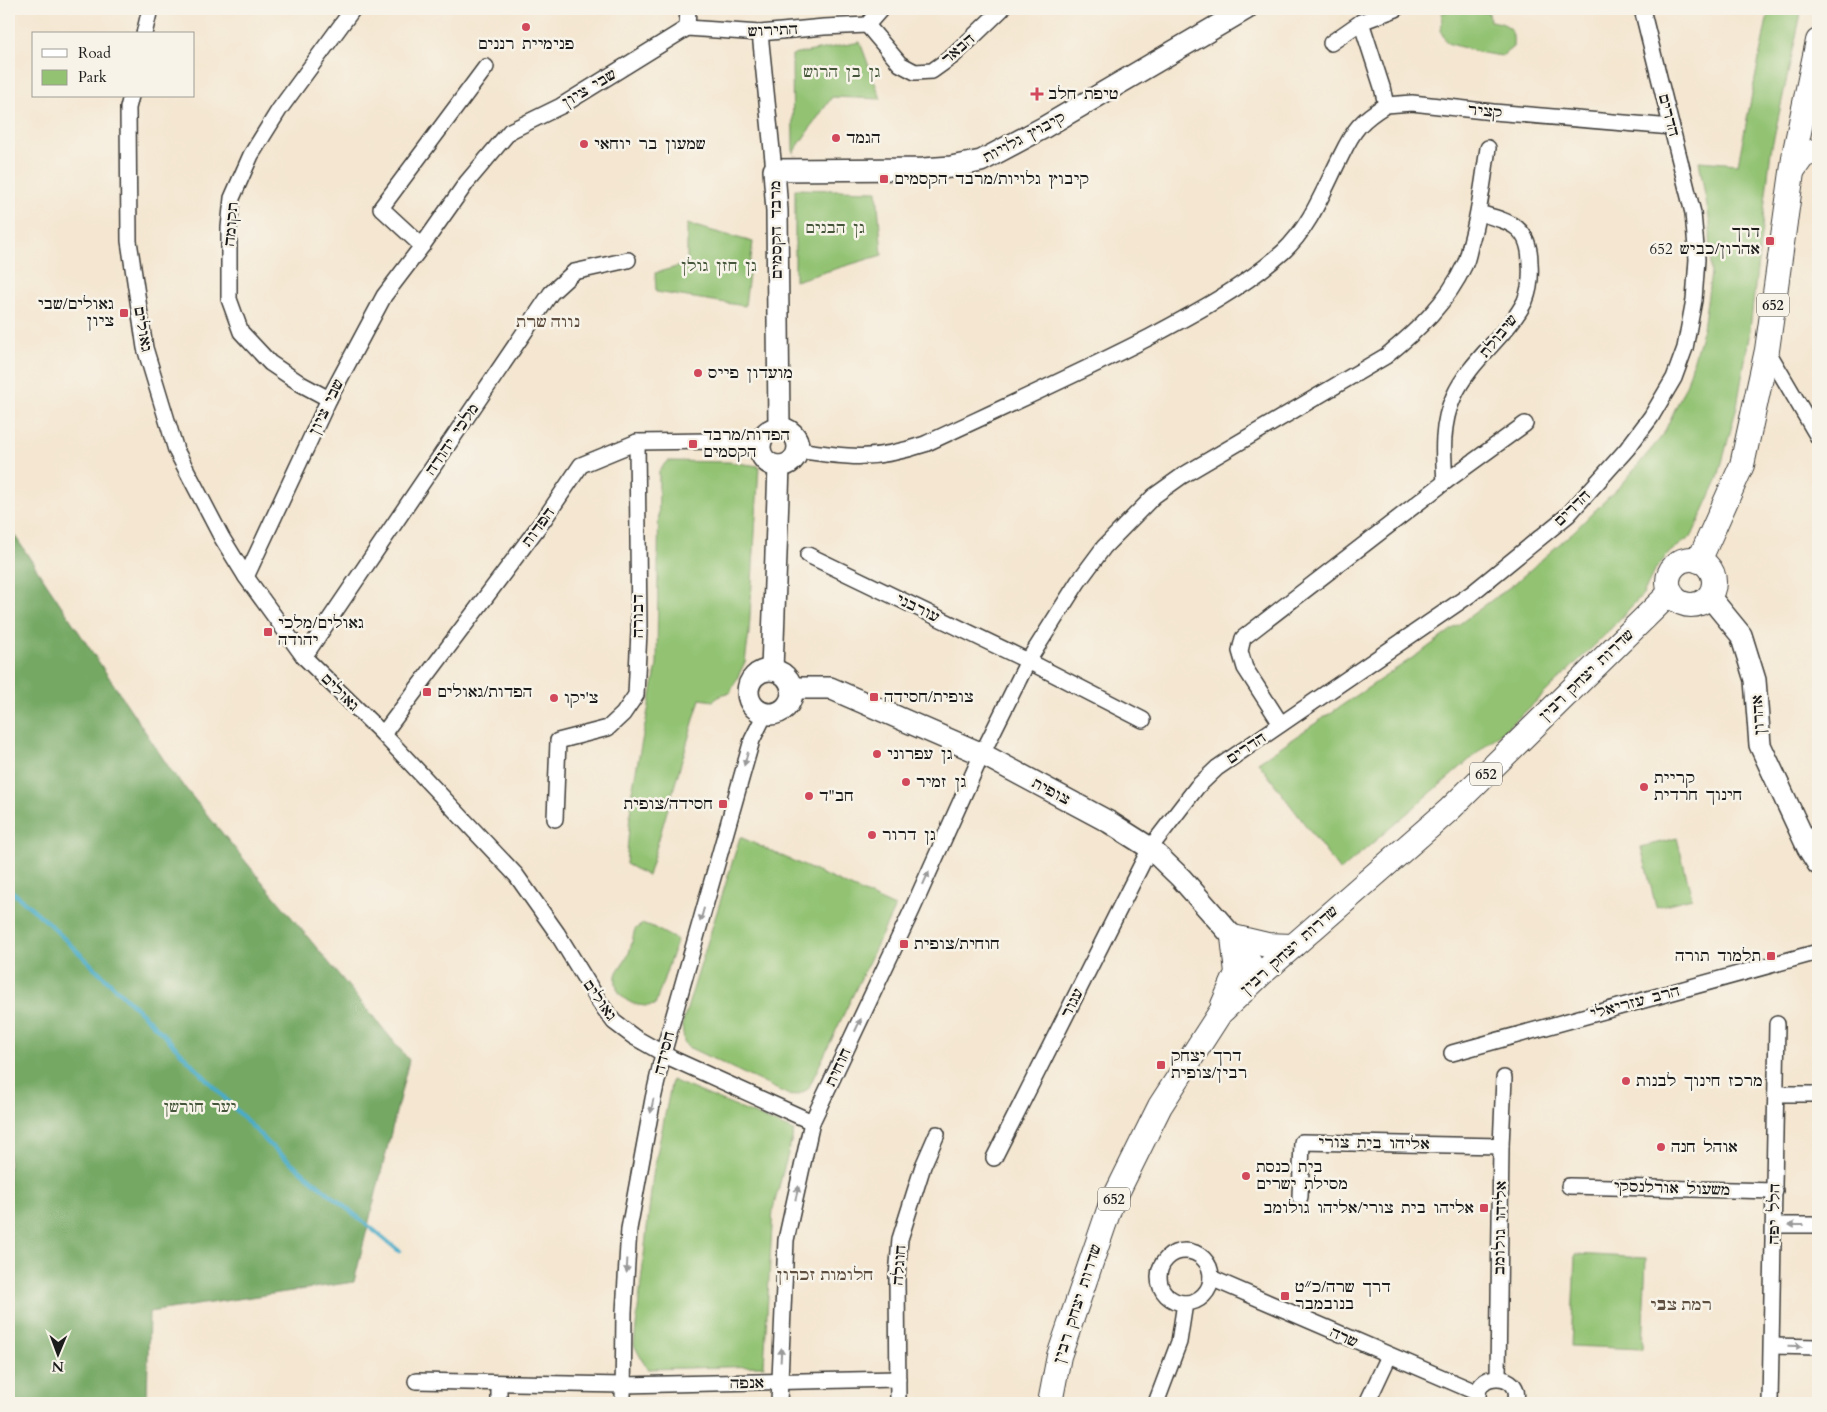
<svg xmlns="http://www.w3.org/2000/svg" width="1827" height="1412" viewBox="0 0 1827 1412" font-family="Cardo,'Frank Ruhl Libre',serif">
<style>
.green{fill:#92c272;stroke:#576f47}
.forest{fill:#75a864;stroke:#486240}
.lines{fill:none;stroke-linecap:round;stroke-linejoin:round}
.stream{stroke:#49acc8;stroke-width:4.5}
.street-casing{stroke:#3c3a37;stroke-width:18}
.secondary-casing{stroke:#3c3a37;stroke-width:24}
.primary-casing{stroke:#3c3a37;stroke-width:26}
.street{stroke:#fff;stroke-width:15}
.secondary{stroke:#fff;stroke-width:21}
.primary{stroke:#fff;stroke-width:24}
.oneway{fill:#999}
.poi-dot{fill:#d1495b;stroke:#f7f3e8;stroke-width:2}
.labels{text-anchor:middle;dominant-baseline:central;stroke-width:5;stroke-linejoin:round;paint-order:stroke}
.shield{fill:#f7f3e8;stroke:#5e5c59;stroke-width:1}
.shield-label{font-size:14px;font-weight:bold;fill:#1c1c1c}
.street-label{font-size:15px;fill:#1c1c1c;stroke:#f7f3e8}
.poi-label{font-size:15px;fill:#1c1c1c;stroke:#f7f3e8;text-anchor:start}
.park-label{font-size:15px;fill:#45563a;stroke:#f7f3e8}
.neighbourhood-label{font-size:16px;font-weight:bold;fill:#5e4f40;stroke:#f7f3e8}
</style>
<rect width="100%" height="100%" fill="#f7f3e8"/>
<filter id="ink" filterUnits="userSpaceOnUse"><feTurbulence type="fractalNoise" baseFrequency=".02" numOctaves="2"/><feDisplacementMap in="SourceGraphic" scale="10" xChannelSelector="R" yChannelSelector="G"/><feConvolveMatrix kernelMatrix="1 2 1 2 8 2 1 2 1" color-interpolation-filters="sRGB"/></filter>
<filter id="wash" filterUnits="userSpaceOnUse"><feTurbulence type="fractalNoise" baseFrequency=".0096" numOctaves="4" result="noise"/><feDisplacementMap in="SourceGraphic" scale="20" xChannelSelector="R" yChannelSelector="G"/><feGaussianBlur stdDeviation="1.12" result="paint"/><feColorMatrix in="noise" values="0 0 0 0 0 0 0 0 0 0 0 0 0 0 0 0 0 1.4 0 .05"/><feComposite in="paint" operator="in"/></filter>
<g filter="url(#wash)">
<rect width="100%" height="100%" fill="#f4e6d0"/>
<g class="green">
<path d="M1455,9L1489,13L1490,21C1508,23 1515,28 1513,47L1502,56L1482,53L1447,43L1441,32L1442,13Z"/>
<path d="M1769,9H1802L1771,151L1749,337L1737,406L1718,478L1692,536L1670,552L1654,571L1643,594L1603,637L1525,712L1340,871L1258,762L1424,650L1515,583L1573,532L1624,482L1663,435L1687,383L1703,328L1711,273L1710,224L1699,161L1738,164Z"/>
<path d="M860,42L881,99L832,97L793,153L792,55Z"/>
<path d="M795,189L877,191L882,255L795,281Z"/>
<path d="M687,224L753,242L745,306L656,292L655,273L687,264Z"/>
<path d="M667,461L729,462L759,466L749,633L745,662L730,693L723,694L713,701L700,699L648,876L626,864L632,791L657,665L659,471Z"/>
<path d="M740,837L895,907L808,1089L799,1094L791,1096L688,1047L684,1042L682,1025Z"/>
<path d="M1677,838L1692,898L1656,907L1641,847Z"/>
<path d="M643,924L651,926L677,940L655,1005C636,1009 613,999 616,976C617,969 623,965 626,959C631,951 632,939 635,929Z"/>
<path d="M672,1080L794,1131L773,1209L764,1366L647,1369L634,1345L653,1174Z"/>
<path d="M1575,1254L1646,1258L1642,1349L1571,1346Z"/>
</g>
<path class="forest" d="M9,527L172,772L409,1060L354,1282L149,1312L147,1403H9Z"/>
<g class="lines">
<path class="stream" d="M9,889L43,918L161,1032L271,1146L399,1251"/>
</g>
</g>
<g filter="url(#ink)">
<g class="lines">
<defs>
<g id="street">
<path d="M1361,22L1382,87L1386,105L1412,103L1493,112L1672,127"/>
<path d="M867,25L900,64L915,72L932,71L953,56L1002,9"/>
<path d="M687,28L760,33L824,27L867,25L881,9"/>
<path d="M687,28L688,9"/>
<path d="M760,33L774,170"/>
<path d="M144,34L150,9"/>
<path d="M1331,43L1361,22L1396,9"/>
<path d="M131,96L128,108L129,241L145,348L176,450L222,538L246,577L304,657L383,734L516,875L557,933L600,1003L614,1022L634,1037L673,1059L812,1122"/>
<path d="M422,246L381,208L486,67"/>
<path d="M1767,350L1818,437"/>
<path d="M329,399L301,384L270,363L241,332L229,299V228L232,198L251,155L279,110L353,9"/>
<path d="M798,450C849,458 874,461 925,444C1000,409 1076,375 1150,337C1197,312 1244,287 1283,252C1309,228 1323,192 1338,162C1344,150 1350,136 1359,126C1367,117 1376,111 1386,105"/>
<path d="M1445,482C1443,454 1441,423 1454,396C1470,360 1508,335 1525,301C1530,289 1531,276 1530,263C1530,226 1510,222 1479,213"/>
<path d="M808,555L1028,661L1143,720"/>
<path d="M246,577L329,399L384,296L422,246L467,182L510,131L561,106L687,28"/>
<path d="M304,657L551,293L574,272L628,260"/>
<path d="M1281,724L1245,668L1240,651L1243,638L1445,482L1525,424"/>
<path d="M383,734L545,518L581,465L637,442L710,441L760,443"/>
<path d="M555,819L558,741L608,728L623,714L636,695L639,631L637,442"/>
<path d="M1452,1053L1818,952"/>
<path d="M1776,1094H1818"/>
<path d="M994,1158L1150,848L1197,787L1217,768L1471,594L1568,515L1627,449L1651,417L1674,378L1685,348L1694,300L1697,259L1693,213L1642,9"/>
<path d="M1569,1186L1775,1191"/>
<path d="M1300,1197L1302,1142L1501,1146"/>
<path d="M1774,1225H1818"/>
<circle cx="1185" cy="1277" r="26"/>
<path d="M1211,1278L1478,1393"/>
<path d="M1772,1346L1818,1347"/>
<path d="M1498,1377L1501,1146L1504,1078"/>
<path d="M416,1381L623,1385L898,1379"/>
<path d="M499,1383V1403"/>
<path d="M1479,1402C1470,1369 1526,1371 1515,1403"/>
<path d="M623,1403L624,1312L629,1229L653,1099L663,1054L752,740L765,714"/>
<path d="M779,1403L786,1240L812,1122L912,910L982,754L1028,661L1078,582L1104,547L1154,496L1182,476L1386,356C1418,330 1447,303 1465,264C1468,258 1469,250 1471,242C1480,211 1483,181 1488,148"/>
<path d="M898,1403L897,1277L900,1239L923,1166L937,1134"/>
<path d="M1156,1403L1179,1342L1185,1303"/>
<path d="M1367,1403L1389,1356"/>
<path d="M1770,1403L1777,1024"/>
</g>
<g id="secondary">
<path d="M779,427L777,211L774,170L923,169L951,167L981,161L1043,128L1246,9"/>
<circle cx="779" cy="447" r="19"/>
<path d="M1709,596L1741,635L1755,680L1760,745L1808,848L1818,864"/>
<circle cx="770" cy="692" r="22"/>
<path d="M772,670L779,466"/>
<path d="M792,688H830L982,754L1109,822L1150,848L1181,878L1233,937L1260,975"/>
</g>
<g id="primary">
<path d="M1793,170L1803,156L1818,150"/>
<circle cx="1691" cy="582" r="23"/>
<path d="M1699,561L1742,465L1767,350L1795,151L1818,41"/>
<path d="M1223,1005L1237,973L1233,937L1267,945L1292,946"/>
<path d="M1050,1403L1059,1356L1110,1207L1160,1106L1220,1013L1260,975L1449,810L1671,592"/>
</g>
</defs>
<use href="#street" class="street-casing"/>
<use href="#secondary" class="secondary-casing"/>
<use href="#primary" class="primary-casing"/>
<use href="#street" class="street"/>
<use href="#secondary" class="secondary"/>
<use href="#primary" class="primary"/>
</g>
<defs><path id="oneway-solid" d="M-6-.8H1V-3.2L6.5 0L1 3.2V.8H-6Z" transform="scale(1.25)"/></defs>
<g class="oneway">
<use href="#oneway-solid" transform="translate(746 759) rotate(106)"/>
<use href="#oneway-solid" transform="translate(926 878) rotate(-66)"/>
<use href="#oneway-solid" transform="translate(702 915) rotate(106)"/>
<use href="#oneway-solid" transform="translate(858 1025) rotate(-65)"/>
<use href="#oneway-solid" transform="translate(652 1106) rotate(101)"/>
<use href="#oneway-solid" transform="translate(797 1193) rotate(-77)"/>
<use href="#oneway-solid" transform="translate(1796 1225) rotate(-180)"/>
<use href="#oneway-solid" transform="translate(627 1266) rotate(93)"/>
<use href="#oneway-solid" transform="translate(1795 1346) rotate(1)"/>
<use href="#oneway-solid" transform="translate(781 1355) rotate(-87)"/>
</g>
</g>
<g class="poi-dot">
<circle cx="526" cy="27" r="5"/>
<path d="M1034.5 86.5h5v5h5v5h-5v5h-5v-5h-5v-5h5z"/>
<circle cx="836" cy="138" r="5"/>
<circle cx="584" cy="144" r="5"/>
<rect x="879" y="174" width="10" height="10" rx="2.5"/>
<rect x="1765" y="236" width="10" height="10" rx="2.5"/>
<rect x="119" y="308" width="10" height="10" rx="2.5"/>
<circle cx="698" cy="373" r="5"/>
<rect x="688" y="439" width="10" height="10" rx="2.5"/>
<rect x="263" y="627" width="10" height="10" rx="2.5"/>
<rect x="422" y="687" width="10" height="10" rx="2.5"/>
<rect x="869" y="692" width="10" height="10" rx="2.5"/>
<circle cx="554" cy="698" r="5"/>
<circle cx="877" cy="754" r="5"/>
<circle cx="906" cy="782" r="5"/>
<circle cx="1644" cy="787" r="5"/>
<circle cx="809" cy="796" r="5"/>
<rect x="718" y="799" width="10" height="10" rx="2.5"/>
<circle cx="872" cy="835" r="5"/>
<rect x="899" y="939" width="10" height="10" rx="2.5"/>
<rect x="1766" y="951" width="10" height="10" rx="2.5"/>
<rect x="1156" y="1060" width="10" height="10" rx="2.5"/>
<circle cx="1626" cy="1081" r="5"/>
<circle cx="1661" cy="1147" r="5"/>
<circle cx="1246" cy="1176" r="5"/>
<rect x="1479" y="1203" width="10" height="10" rx="2.5"/>
<rect x="1280" y="1291" width="10" height="10" rx="2.5"/>
</g>
<g class="labels">
<g class="shield">
<rect x="1757" y="293.5" width="32" height="23" rx="4"/>
<rect x="1470" y="762.5" width="32" height="23" rx="4"/>
<rect x="1098" y="1187.5" width="32" height="23" rx="4"/>
</g>
<g class="shield-label">
<text x="1773" y="305">652</text>
<text x="1486" y="774">652</text>
<text x="1114" y="1199">652</text>
</g>
<g class="street-label">
<text transform="translate(773 30) rotate(-3)">התירוש</text>
<text transform="translate(958 49) rotate(-41)">הבאר</text>
<text transform="translate(589 88) rotate(-31)">שבי ציון</text>
<text transform="translate(1485 111) rotate(6)">קציר</text>
<text transform="translate(1669 115) rotate(75)">הדרים</text>
<text transform="translate(1024 137) rotate(-28)">קיבוץ גלויות</text>
<text transform="translate(231 224) rotate(-85)">תקומה</text>
<text transform="translate(776 230) rotate(-91)">מרבד הקסמים</text>
<text transform="translate(143 329) rotate(80)">גאולים</text>
<text transform="translate(1498 336) rotate(-51)">שיבולת</text>
<text transform="translate(326 407) rotate(-64)">שבי ציון</text>
<text transform="translate(452 439) rotate(-56)">מלכי יהודה</text>
<text transform="translate(1572 508) rotate(-45)">הדרים</text>
<text transform="translate(538 527) rotate(-54)">הפדות</text>
<text transform="translate(918 608) rotate(26)">עורבני</text>
<text transform="translate(638 616) rotate(-90)">דבורה</text>
<text transform="translate(1586 675) rotate(-44)">שדרות יצחק רבין</text>
<text transform="translate(340 692) rotate(45)">גאולים</text>
<text transform="translate(1758 715) rotate(-94)">אהרון</text>
<text transform="translate(1246 748) rotate(-34)">הדרים</text>
<text transform="translate(1051 791) rotate(28)">צופית</text>
<text transform="translate(1289 950) rotate(-42)">שדרות יצחק רבין</text>
<text transform="translate(600 1000) rotate(55)">גאולים</text>
<text transform="translate(1635 1002) rotate(-15)">הרב עזריאלי</text>
<text transform="translate(1072 1003) rotate(-63)">עגור</text>
<text transform="translate(664 1053) rotate(-76)">חסידה</text>
<text transform="translate(838 1067) rotate(-65)">חוחית</text>
<text transform="translate(1374 1143) rotate(1)">אליהו בית צורי</text>
<text transform="translate(1672 1188) rotate(2)">משעול אורלנסקי</text>
<text transform="translate(1774 1214) rotate(-89)">הלל יפה</text>
<text transform="translate(1500 1228) rotate(-89)">אליהו גולומב</text>
<text transform="translate(899 1265) rotate(-86)">חוגלה</text>
<text transform="translate(1077 1304) rotate(-72)">שדרות יצחק רבין</text>
<text transform="translate(1344 1337) rotate(24)">שרה</text>
<text transform="translate(747 1383) rotate(-1)">אנפה</text>
</g>
<g class="poi-label">
<text x="526" y="44" text-anchor="middle">פנימיית רננים</text>
<text x="1048" y="94">טיפת חלב</text>
<text x="846" y="138">הגמד</text>
<text x="594" y="144">שמעון בר יוחאי</text>
<text x="894" y="179">קיבוץ גלויות/מרבד הקסמים</text>
<text x="1760" y="232" text-anchor="end">דרך<tspan x="1760" dy="17">אהרון/כביש 652</tspan></text>
<text x="114" y="304" text-anchor="end">גאולים/שבי<tspan x="114" dy="17">ציון</tspan></text>
<text x="708" y="373">מועדון פייס</text>
<text x="703" y="435">הפדות/מרבד<tspan x="703" dy="17">הקסמים</tspan></text>
<text x="278" y="623">גאולים/מלכי<tspan x="278" dy="17">יהודה</tspan></text>
<text x="437" y="692">הפדות/גאולים</text>
<text x="884" y="697">צופית/חסידה</text>
<text x="564" y="698">צ'יקו</text>
<text x="887" y="754">גן עפרוני</text>
<text x="1654" y="778">קריית<tspan x="1654" dy="17">חינוך חרדית</tspan></text>
<text x="916" y="782">גן זמיר</text>
<text x="819" y="796">חב"ד</text>
<text x="713" y="804" text-anchor="end">חסידה/צופית</text>
<text x="882" y="835">גן דרור</text>
<text x="914" y="944">חוחית/צופית</text>
<text x="1761" y="956" text-anchor="end">תלמוד תורה</text>
<text x="1171" y="1056">דרך יצחק<tspan x="1171" dy="17">רבין/צופית</tspan></text>
<text x="1636" y="1081">מרכז חינוך לבנות</text>
<text x="1671" y="1147">אוהל חנה</text>
<text x="1256" y="1167">בית כנסת<tspan x="1256" dy="17">מסילת ישרים</tspan></text>
<text x="1474" y="1208" text-anchor="end">אליהו בית צורי/אליהו גולומב</text>
<text x="1295" y="1287">דרך שרה/כ״ט<tspan x="1295" dy="17">בנובמבר</tspan></text>
</g>
<g class="park-label">
<text x="842" y="72">גן בן הרוש</text>
<text x="835" y="228">גן הבנים</text>
<text x="719" y="266">גן חזן גולן</text>
<text x="200" y="1107">יער חורשן</text>
</g>
<g class="neighbourhood-label">
<text x="548" y="322">נווה שרת</text>
<text x="825" y="1275">חלומות זכרון</text>
<text x="1681" y="1305">רמת צבי</text>
</g>
</g>
<rect width="1827" height="1412" fill="none" stroke="#f7f3e8" stroke-width="30"/>
<rect x="32" y="32" width="162" height="65" fill="#f7f3e8" stroke="#9f9d96"/>
<rect x="42" y="49" width="25" height="8" fill="#ffffff" stroke="#9f9d96"/>
<text x="78" y="58" font-size="15" fill="#1c1c1c">Road</text>
<rect x="42" y="70" width="25" height="15" fill="#92c272" stroke="#9f9d96"/>
<text x="78" y="82" font-size="15" fill="#1c1c1c">Park</text>
<g transform="translate(58 1354) rotate(181)" stroke="#f7f3e8" stroke-width="4" paint-order="stroke">
<path d="M0-4L9 19L0 12L-9 19Z" fill="#1c1c1c"/>
<text y="-8" font-size="14" font-weight="bold" text-anchor="middle" fill="#1c1c1c">N</text>
</g>
</svg>
